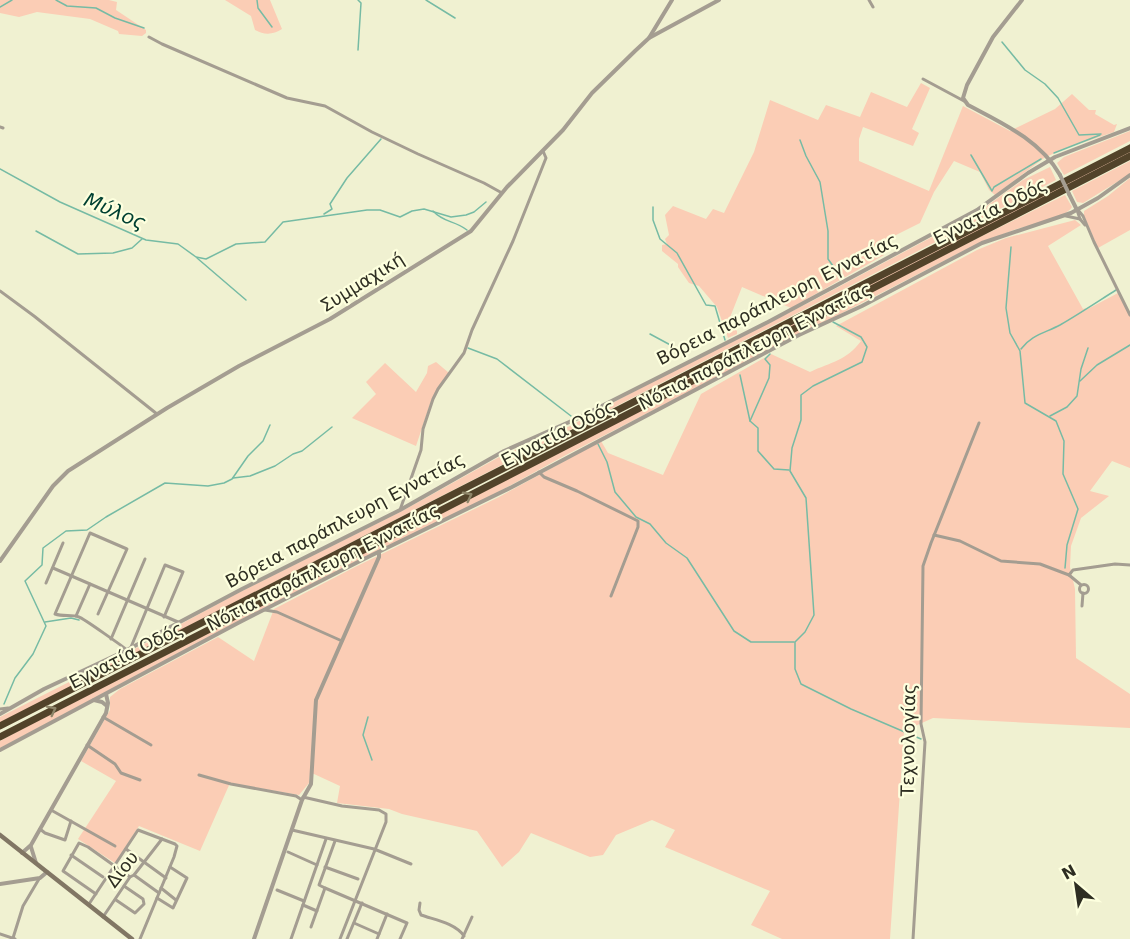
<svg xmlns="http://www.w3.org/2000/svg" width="1130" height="939" viewBox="0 0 1130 939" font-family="'DejaVu Sans',sans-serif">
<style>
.green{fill:#fbcdb5}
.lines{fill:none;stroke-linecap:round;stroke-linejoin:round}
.stream{stroke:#76bba4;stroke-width:1.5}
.minor{stroke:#a49d91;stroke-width:3}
.tertiary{stroke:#a49d91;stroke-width:4}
.secondary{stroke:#817664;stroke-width:4.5}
.motorway{stroke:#52432a;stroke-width:7}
.tertiary-bridge{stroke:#a49d91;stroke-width:4}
.oneway{stroke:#8e8569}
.labels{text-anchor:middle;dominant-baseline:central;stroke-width:4.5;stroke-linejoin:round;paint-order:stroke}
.street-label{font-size:18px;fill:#2e2e22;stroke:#fdffde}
.water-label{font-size:20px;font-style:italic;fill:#014132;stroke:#fdffde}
</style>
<rect width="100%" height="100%" fill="#f0f1d1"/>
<g class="green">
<path d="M0,0H109L117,2L116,10L146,30V33L142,36L119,34L118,31L90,19L37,12L19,17L0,13Z"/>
<path d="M225,0H270L282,29C273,35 264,35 255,30L251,16Z"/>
<path d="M921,83L930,88L912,129L919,133L913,146L863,127L859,139V161L929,191L963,106L1010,131L1055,109L1072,94L1089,110H1096L1095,114L1114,125L1117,124L1114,132L1061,150L1044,158L995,195L989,190L980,172L954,161L934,192L920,223L884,241V255L791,308L742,287L729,320L730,324L737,331V334L728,338L717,307L699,286L689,283L678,267V264L662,251V245L667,244L665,239L669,235L665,215L673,206L706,219L713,209L724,213L754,152L770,100L818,120L826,105L860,117L871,92L907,107Z"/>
<path d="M1130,131V141L1064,175L1057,163L1064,157Z"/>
<path d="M1130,151V153L645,402V400Z"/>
<path d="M1130,161V174L1083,203L1077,202L1072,191Z"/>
<path d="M1050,167L1056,180L0,723V717L148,642L236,594L404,510L501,456L570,426L659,378L816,299L977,213L1023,180Z"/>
<path d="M1130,178V230L1098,248L1084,216V211L1108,196Z"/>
<path d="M1065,195L1072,207C1064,220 1027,225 1011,231C995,237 979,244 963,251L564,456L491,496L319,580L0,748V741L48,715C388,544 723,363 1065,195Z"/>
<path d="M1075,220L1081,225L1048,246L1083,309L1086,308L1084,311L1118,293L1130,316V468L1112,461L1090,491L1109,496L1081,518L1071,546L1070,567L1075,589L1076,658L1130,694V728L933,718L904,731L890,939H782L751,925L770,891L665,847L675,830L652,820L616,835L603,855L590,857L531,833L519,852L502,867L477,831L402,814L389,809L337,803L340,786L314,774H310L309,783L299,795L230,783L200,851L139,826L115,863L78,839L116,781L81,761L110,710V697L120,689L218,637L254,661L274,609L355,567L499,497L601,441L608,453L663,475L701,394L771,354L810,372C831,362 846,361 861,341L836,326L977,250L1006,238Z"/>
<path d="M436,362L449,373L430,404L416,446L352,418L376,394L366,382L385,363L416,392L427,373L428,366Z"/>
</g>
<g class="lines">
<g class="stream">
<path d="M56,0L67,6L96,8L115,18L144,28"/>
<path d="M257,0L258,8L272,27"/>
<path d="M426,0L455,18"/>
<path d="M0,7L12,0"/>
<path d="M1002,42L1025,70L1045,84L1058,98L1079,135L1101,134"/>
<path d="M358,50L361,3L358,0"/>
<path d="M800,140L806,156L820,182L828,231V259L841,277"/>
<path d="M1054,153L1100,135"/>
<path d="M971,155L992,191L994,187L1041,159"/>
<path d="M0,169L60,202L146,240L178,244L196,257L206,259L236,244L265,242L283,222L367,210H380L400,217L412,211L424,209L451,217L466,215L474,212L486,202"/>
<path d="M653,207V220L660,239L677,253L706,305L715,306L725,340"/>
<path d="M433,211C444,223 454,220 467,230"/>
<path d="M324,214L332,209L330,204L347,178L381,139"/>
<path d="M36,231L78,254L113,253L132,248L142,239"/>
<path d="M1011,247L1006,308L1010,333L1020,351L1025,403L1056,421L1064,441L1063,474L1078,509L1067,545L1065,568"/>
<path d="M197,258L246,300"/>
<path d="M833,322L861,337L867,347L862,362L813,386L801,395V420L792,448L790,471L806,498L814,615L805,632L795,642V669L801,684L851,709L921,739"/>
<path d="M650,334L676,348"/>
<path d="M468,348L497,359L571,416"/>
<path d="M1021,349C1031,335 1045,333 1060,325C1079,314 1097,302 1116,290"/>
<path d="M740,375L750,421L758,428V451L774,469L789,470"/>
<path d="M1080,381L1097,365L1130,345"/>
<path d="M1050,416L1067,407L1077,396L1081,369L1088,348"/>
<path d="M750,421L769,378L770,365L765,359L770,354"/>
<path d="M598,444L607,462L615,492L636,517L650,524L666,543L687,558L734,631L751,642H794"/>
<path d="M233,478L250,476L275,466L293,454L302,451L332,427"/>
<path d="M45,622L71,618L79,620"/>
<path d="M4,704L15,678L33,654L46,626L25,581L42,565L43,548L66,531L87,530L106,517L165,483L208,486L224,483L232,479L248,456L263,441L270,425"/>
<path d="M368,717L363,735L372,760"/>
</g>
<g class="minor">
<path d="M869,0L873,7"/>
<path d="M149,37L162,44L287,98L325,106L372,132L418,154L484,183L502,193"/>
<path d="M923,79L964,101"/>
<path d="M0,127L3,128"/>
<path d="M1077,210L1080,219L1085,225"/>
<path d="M1078,210L1083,216L1094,242L1130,315"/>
<path d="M1066,216L1080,219"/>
<path d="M0,291L34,316L157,414"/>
<path d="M539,472L544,477L577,491L638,521V527L611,596"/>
<path d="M400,510L421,450L423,429L433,399L438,389L464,353L472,330L513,241L546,158L543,151"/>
<path d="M934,535L960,541L1001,561L1040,564L1069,575L1073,570L1115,564L1130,565"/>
<path d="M53,568L178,622"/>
<path d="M1069,575L1081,585"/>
<path d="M46,583L63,543"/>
<circle cx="1084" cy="589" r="4.5"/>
<path d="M1082,606L1083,593"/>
<path d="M265,610L277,612L342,641"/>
<path d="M98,614L127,549L90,533L55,614C63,617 72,614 79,617C83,618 125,648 127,650"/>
<path d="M76,616L90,584"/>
<path d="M111,639L145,559"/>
<path d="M131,647L165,565L183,572L164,617"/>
<path d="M0,709L8,708"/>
<path d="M103,717L151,745"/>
<path d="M87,745L115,764L121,773L140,780"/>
<path d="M199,775L231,784L296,796L302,800"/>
<path d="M303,797L342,806L379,810L386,814V822L340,939"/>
<path d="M51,810L115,846"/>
<path d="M40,829L45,833L65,840L71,821"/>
<path d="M292,830L374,849L411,864"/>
<path d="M126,849L166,878"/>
<path d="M288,852L317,865"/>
<path d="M71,855L103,877"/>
<path d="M325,867L358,879"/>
<path d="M134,875L159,893"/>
<path d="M161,888L176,900"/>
<path d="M325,888L407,923L400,939"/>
<path d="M277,890L304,901"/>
<path d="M96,894L63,871L79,843L88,847L130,877"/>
<path d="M157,898L173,908L187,878L170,867"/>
<path d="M116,900L135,913L144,904L143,899L124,886"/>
<path d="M420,903L419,910L421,915C435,920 455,923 464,936"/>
<path d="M89,904L138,830L175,844L177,846L174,857L140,939"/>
<path d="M303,905L317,911"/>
<path d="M103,917L130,877L134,875L162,839"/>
<path d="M354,923L379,934"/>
<path d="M311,927L325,888L319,885L335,841"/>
<path d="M0,934L15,939"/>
<path d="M13,938L23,906L39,879"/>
<path d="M291,939L326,839"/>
<path d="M347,939L362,903"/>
<path d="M377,939L387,914"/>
<path d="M462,939L472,917"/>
<path d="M913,939L925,742L921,724L923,566L931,543L979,423"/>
</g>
<g class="tertiary">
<path d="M1022,0L993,37L967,85L963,98L968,105C1002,123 1040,140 1060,175"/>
<path d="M649,38L672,0"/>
<path d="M1069,194L1077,210"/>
<path d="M0,561L53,486L68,471L167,408L239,366L330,319L471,231L507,187L563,130L592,93L635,51L649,38L719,0"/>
<path d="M94,700L102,702L107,706"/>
<path d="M0,714L44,689L127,650L242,589L400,510L504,451L576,419L768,322L977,210L1028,173L1055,157L1130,128"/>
<path d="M0,750L238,623L364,559L512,487L799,335L862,306L982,243L1071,213L1098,198L1130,175"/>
<path d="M31,847L36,863"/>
<path d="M22,853L31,845L106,713L108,703L106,694"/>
<path d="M0,884L40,878L47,872"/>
<path d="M254,939L302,800L311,784L316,700L379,557V552"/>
</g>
<path class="secondary" d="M0,835L132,939"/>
<g class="motorway">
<path d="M0,726L1130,148"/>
<path d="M0,737L1130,156"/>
</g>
<path class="tertiary-bridge" d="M1060,175L1069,194"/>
</g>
<defs><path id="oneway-chevron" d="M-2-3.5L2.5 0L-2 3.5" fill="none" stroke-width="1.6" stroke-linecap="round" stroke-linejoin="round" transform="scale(1.5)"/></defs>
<g class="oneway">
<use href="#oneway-chevron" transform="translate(468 496) rotate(-27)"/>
<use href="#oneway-chevron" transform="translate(52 710) rotate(-27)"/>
</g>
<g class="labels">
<g class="street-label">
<text transform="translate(990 211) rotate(-27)">Εγνατία Οδός</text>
<text transform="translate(362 282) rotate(-32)">Συμμαχική</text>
<text transform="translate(777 299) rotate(-27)">Βόρεια παράπλευρη Εγνατίας</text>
<text transform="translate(755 346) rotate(-27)">Νότια παράπλευρη Εγνατίας</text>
<text transform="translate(558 433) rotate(-27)">Εγνατία Οδός</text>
<text transform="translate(345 520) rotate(-28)">Βόρεια παράπλευρη Εγνατίας</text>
<text transform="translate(323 567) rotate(-27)">Νότια παράπλευρη Εγνατίας</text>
<text transform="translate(126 655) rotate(-27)">Εγνατία Οδός</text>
<text transform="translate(908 740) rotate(-89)">Τεχνολογίας</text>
<text transform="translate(122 869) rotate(-52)">Δίου</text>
</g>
<g class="water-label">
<text transform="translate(115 211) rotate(23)">Μύλος</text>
</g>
</g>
<g transform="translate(1076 885) rotate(331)" stroke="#fdffde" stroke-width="4.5" paint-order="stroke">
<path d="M0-4.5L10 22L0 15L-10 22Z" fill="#2e2e22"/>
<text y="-9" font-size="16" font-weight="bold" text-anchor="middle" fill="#2e2e22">N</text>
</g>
</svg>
